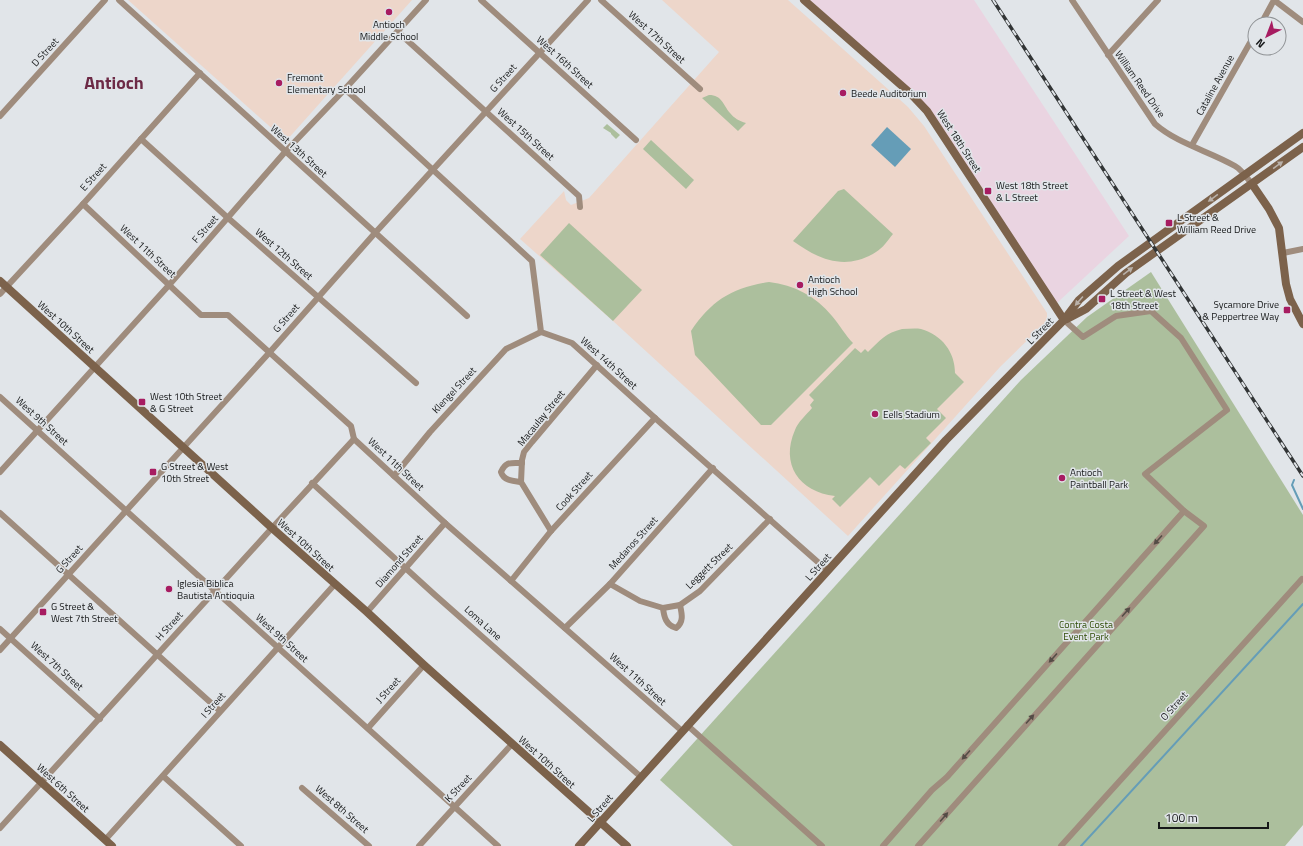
<svg xmlns="http://www.w3.org/2000/svg" width="1303" height="846" viewBox="0 0 1303 846" font-family="'Titillium Web',sans-serif">
<style>
.industrial{fill:#ead4e1}
.education{fill:#edd6ca}
.green{fill:#acbf9d}
.water{fill:#659db7}
.lines{fill:none;stroke-linecap:round;stroke-linejoin:round}
.stream{stroke:#659db7;stroke-width:2}
.street{stroke:#9f8c7d;stroke-width:6}
.secondary{stroke:#7c624b;stroke-width:8}
.rail-casing{stroke:#323536;stroke-width:3.5}
.rail{stroke:#e1e5e9;stroke-width:2;stroke-dasharray:6;stroke-linecap:butt}
.oneway{fill:#b9b1aa}
.oneway2{fill:#544c46}
.poi-dot{fill:#a71c61;stroke:#e1e5e9;stroke-width:1.5}
.labels{text-anchor:middle;dominant-baseline:central;stroke-width:3;stroke-linejoin:round;paint-order:stroke}
.poi-label{font-size:10px;fill:#161819;stroke:#e1e5e9;text-anchor:start}
.street-label{font-size:10px;fill:#161819;stroke:#e1e5e9}
.park-label{font-size:10px;fill:#2d4b03;stroke:#e1e5e9}
.town-label{font-size:18px;font-weight:bold;fill:#6d2a46;stroke:#e1e5e9}
</style>
<rect width="100%" height="100%" fill="#e1e5e9"/>
<path class="industrial" d="M810,0H974L1129,236L1057,303L935,116L918,97Z"/>
<g class="education">
<path d="M128,0H412L286,141Z"/>
<path d="M662,0H788L908,107L924,126L1047,313V318L1044,324L1000,367L848,536L613,321L520,239L564,191L566,200L571,205L589,198L719,52Z"/>
</g>
<g class="green">
<path d="M709,95C722,95 723,105 730,113C734,118 739,121 746,123L738,131L702,98Z"/>
<path d="M607,124L620,135L616,139L611,134V133L603,128Z"/>
<path d="M651,140L694,180L686,189L643,149Z"/>
<path d="M844,189L893,234C888,240 883,248 876,252C846,271 819,260 793,241L838,191Z"/>
<path d="M569,223L642,290L613,321L540,255Z"/>
<path d="M1151,272L1303,515V825L1285,846H733L660,780L1021,380L1087,317Z"/>
<path d="M769,282C794,285 816,296 832,316C840,325 845,335 853,343L771,425H761L695,355L691,331C712,300 732,288 769,282Z"/>
<path d="M902,329C908,329 915,328 921,329C942,335 955,352 955,373L964,382L937,409L946,418L926,438L931,443L905,469L900,465L879,486L870,477L840,507L832,499L835,496C799,492 780,464 795,430C798,422 806,415 812,408L810,405L814,400L809,395L855,348L861,353L865,349L868,352C880,340 886,333 902,329Z"/>
</g>
<path class="water" d="M887,127L911,149L895,167L871,145Z"/>
<g class="lines">
<g class="stream">
<path d="M1294,480L1292,485L1303,509"/>
<path d="M1081,846L1303,604"/>
</g>
<g class="street">
<path d="M119,0L467,316"/>
<path d="M481,0L636,140"/>
<path d="M601,0L700,89"/>
<path d="M1072,0L1155,124C1178,144 1209,151 1235,166C1242,170 1247,178 1252,184"/>
<path d="M1261,24L1274,0L1303,22"/>
<path d="M398,32L579,196L580,207"/>
<path d="M1108,55L1158,0"/>
<path d="M345,89L532,261L541,332L572,343L655,418L828,571"/>
<path d="M0,116L105,0"/>
<path d="M141,139L228,218L416,383"/>
<path d="M1192,145L1255,34"/>
<path d="M83,204L201,315H228L351,426L354,439L445,523L682,731"/>
<path d="M1283,253L1303,249"/>
<path d="M0,294L83,204L200,73"/>
<path d="M0,397L498,846"/>
<path d="M0,472L170,284L285,152L345,89L426,0"/>
<path d="M394,476L430,432L506,349L541,332"/>
<path d="M521,482C513,481 504,481 501,472C506,461 511,463 522,463"/>
<path d="M312,483L435,595L641,777"/>
<path d="M0,513L220,711"/>
<path d="M551,531L521,482L522,460L524,452L532,442L597,365"/>
<path d="M511,581L551,531L655,418"/>
<path d="M610,584L640,601L663,608L680,605L700,591L770,519"/>
<path d="M663,608C664,617 666,625 676,628C684,622 682,614 680,605"/>
<path d="M367,612L445,523"/>
<path d="M565,628L610,584L713,468"/>
<path d="M0,629L100,719"/>
<path d="M0,650L269,353L375,233L588,0"/>
<path d="M687,725L822,846"/>
<path d="M368,728L424,665"/>
<path d="M163,776L241,846"/>
<path d="M302,788L369,846"/>
<path d="M0,828L272,528L354,439"/>
<path d="M105,840L335,584"/>
<path d="M419,846L512,744"/>
<path d="M883,846L932,790L947,777L1184,511"/>
<path d="M918,846L1204,526L1184,511L1145,474L1227,410L1181,338L1151,311L1116,316L1083,337L1064,320"/>
<path d="M1061,846L1302,579"/>
</g>
<g class="secondary">
<path d="M804,0L910,93L927,111L1064,320"/>
<path d="M1252,184L1269,209L1279,228L1286,284L1290,299L1303,324"/>
<path d="M0,281L272,528L367,612L424,665L627,846"/>
<path d="M1067,319L1086,309L1126,273L1303,147"/>
<path d="M0,745L112,846"/>
<path d="M579,846L946,440L1064,320L1079,300L1118,266L1303,133"/>
</g>
<defs>
<path id="rail" d="M993,0L1303,476"/>
</defs>
<use href="#rail" class="rail-casing"/>
<use href="#rail" class="rail"/>
</g>
<defs><path id="oneway-solid" d="M-6-.8H1V-3.2L6.5 0L1 3.2V.8H-6Z"/></defs>
<g class="oneway">
<use href="#oneway-solid" transform="translate(1278 165) rotate(-36)"/>
<use href="#oneway-solid" transform="translate(1213 198) rotate(144)"/>
<use href="#oneway-solid" transform="translate(1128 271) rotate(-37)"/>
<use href="#oneway-solid" transform="translate(1079 301) rotate(131)"/>
</g>
<g class="oneway2">
<use href="#oneway-solid" transform="translate(1158 540) rotate(132)"/>
<use href="#oneway-solid" transform="translate(1126 612) rotate(-48)"/>
<use href="#oneway-solid" transform="translate(1053 658) rotate(132)"/>
<use href="#oneway-solid" transform="translate(1030 719) rotate(-48)"/>
<use href="#oneway-solid" transform="translate(966 755) rotate(132)"/>
<use href="#oneway-solid" transform="translate(944 817) rotate(-49)"/>
</g>
<g class="poi-dot">
<circle cx="389" cy="12" r="4"/>
<circle cx="279" cy="83" r="4"/>
<circle cx="843" cy="93" r="4"/>
<rect x="984" y="187" width="8" height="8" rx="2"/>
<rect x="1165" y="219" width="8" height="8" rx="2"/>
<circle cx="800" cy="285" r="4"/>
<rect x="1098" y="295" width="8" height="8" rx="2"/>
<rect x="1283" y="306" width="8" height="8" rx="2"/>
<rect x="138" y="398" width="8" height="8" rx="2"/>
<circle cx="875" cy="414" r="4"/>
<rect x="149" y="468" width="8" height="8" rx="2"/>
<circle cx="1062" cy="478" r="4"/>
<circle cx="169" cy="589" r="4"/>
<rect x="39" y="608" width="8" height="8" rx="2"/>
</g>
<g class="labels">
<g class="poi-label">
<text x="389" y="24" text-anchor="middle">Antioch<tspan x="389" dy="12">Middle School</tspan></text>
<text x="287" y="77">Fremont<tspan x="287" dy="12">Elementary School</tspan></text>
<text x="851" y="93">Beede Auditorium</text>
<text x="996" y="185">West 18th Street<tspan x="996" dy="12">&amp; L Street</tspan></text>
<text x="1177" y="217">L Street &amp;<tspan x="1177" dy="12">William Reed Drive</tspan></text>
<text x="808" y="279">Antioch<tspan x="808" dy="12">High School</tspan></text>
<text x="1110" y="293">L Street &amp; West<tspan x="1110" dy="12">18th Street</tspan></text>
<text x="1279" y="304" text-anchor="end">Sycamore Drive<tspan x="1279" dy="12">&amp; Peppertree Way</tspan></text>
<text x="150" y="396">West 10th Street<tspan x="150" dy="12">&amp; G Street</tspan></text>
<text x="883" y="414">Eells Stadium</text>
<text x="161" y="466">G Street &amp; West<tspan x="161" dy="12">10th Street</tspan></text>
<text x="1070" y="472">Antioch<tspan x="1070" dy="12">Paintball Park</tspan></text>
<text x="177" y="583">Iglesia Biblica<tspan x="177" dy="12">Bautista Antioquia</tspan></text>
<text x="51" y="606">G Street &amp;<tspan x="51" dy="12">West 7th Street</tspan></text>
</g>
<g class="street-label">
<text transform="translate(657 37) rotate(42)">West 17th Street</text>
<text transform="translate(45 52) rotate(-48)">D Street</text>
<text transform="translate(565 62) rotate(42)">West 16th Street</text>
<text transform="translate(503 78) rotate(-48)">G Street</text>
<text transform="translate(1140 84) rotate(55)">William Reed Drive</text>
<text transform="translate(1215 85) rotate(-61)">Cataline Avenue</text>
<text transform="translate(526 134) rotate(42)">West 15th Street</text>
<text transform="translate(959 141) rotate(57)">West 18th Street</text>
<text transform="translate(299 151) rotate(42)">West 13th Street</text>
<text transform="translate(93 177) rotate(-48)">E Street</text>
<text transform="translate(205 229) rotate(-48)">F Street</text>
<text transform="translate(148 251) rotate(43)">West 11th Street</text>
<text transform="translate(284 254) rotate(41)">West 12th Street</text>
<text transform="translate(286 318) rotate(-49)">G Street</text>
<text transform="translate(66 327) rotate(42)">West 10th Street</text>
<text transform="translate(1040 331) rotate(-45)">L Street</text>
<text transform="translate(609 363) rotate(42)">West 14th Street</text>
<text transform="translate(454 390) rotate(-47)">Klengel Street</text>
<text transform="translate(541 418) rotate(-51)">Macaulay Street</text>
<text transform="translate(42 421) rotate(42)">West 9th Street</text>
<text transform="translate(396 464) rotate(43)">West 11th Street</text>
<text transform="translate(574 491) rotate(-48)">Cook Street</text>
<text transform="translate(633 543) rotate(-48)">Medanos Street</text>
<text transform="translate(306 545) rotate(42)">West 10th Street</text>
<text transform="translate(69 559) rotate(-48)">G Street</text>
<text transform="translate(399 561) rotate(-49)">Diamond Street</text>
<text transform="translate(709 566) rotate(-44)">Leggett Street</text>
<text transform="translate(818 567) rotate(-48)">L Street</text>
<text transform="translate(483 623) rotate(42)">Loma Lane</text>
<text transform="translate(169 626) rotate(-48)">H Street</text>
<text transform="translate(282 638) rotate(42)">West 9th Street</text>
<text transform="translate(57 666) rotate(42)">West 7th Street</text>
<text transform="translate(638 679) rotate(42)">West 11th Street</text>
<text transform="translate(388 690) rotate(-48)">J Street</text>
<text transform="translate(213 705) rotate(-48)">I Street</text>
<text transform="translate(1174 706) rotate(-48)">O Street</text>
<text transform="translate(547 762) rotate(42)">West 10th Street</text>
<text transform="translate(63 788) rotate(42)">West 6th Street</text>
<text transform="translate(458 788) rotate(-47)">K Street</text>
<text transform="translate(600 808) rotate(-49)">L Street</text>
<text transform="translate(342 809) rotate(41)">West 8th Street</text>
</g>
<g class="park-label">
<text x="1086" y="624">Contra Costa<tspan x="1086" dy="12">Event Park</tspan></text>
</g>
<g class="town-label">
<text x="114" y="82">Antioch</text>
</g>
</g>
<g transform="translate(1267 36) rotate(222)"><circle r="19" fill="#e1e5e9" stroke="#909396"/>
<path d="M0-3L7 15L0 10L-7 15Z" fill="#a71c61"/>
<text y="-6" font-size="11" font-weight="bold" text-anchor="middle" fill="#161819">N</text>
</g>
<path d="M1159 822v6h109v-6" fill="none" stroke="#161819" stroke-width="2"/>
<text x="1165" y="822" font-size="12" fill="#161819" stroke="#e1e5e9" stroke-width="3" paint-order="stroke">100 m</text>
</svg>
